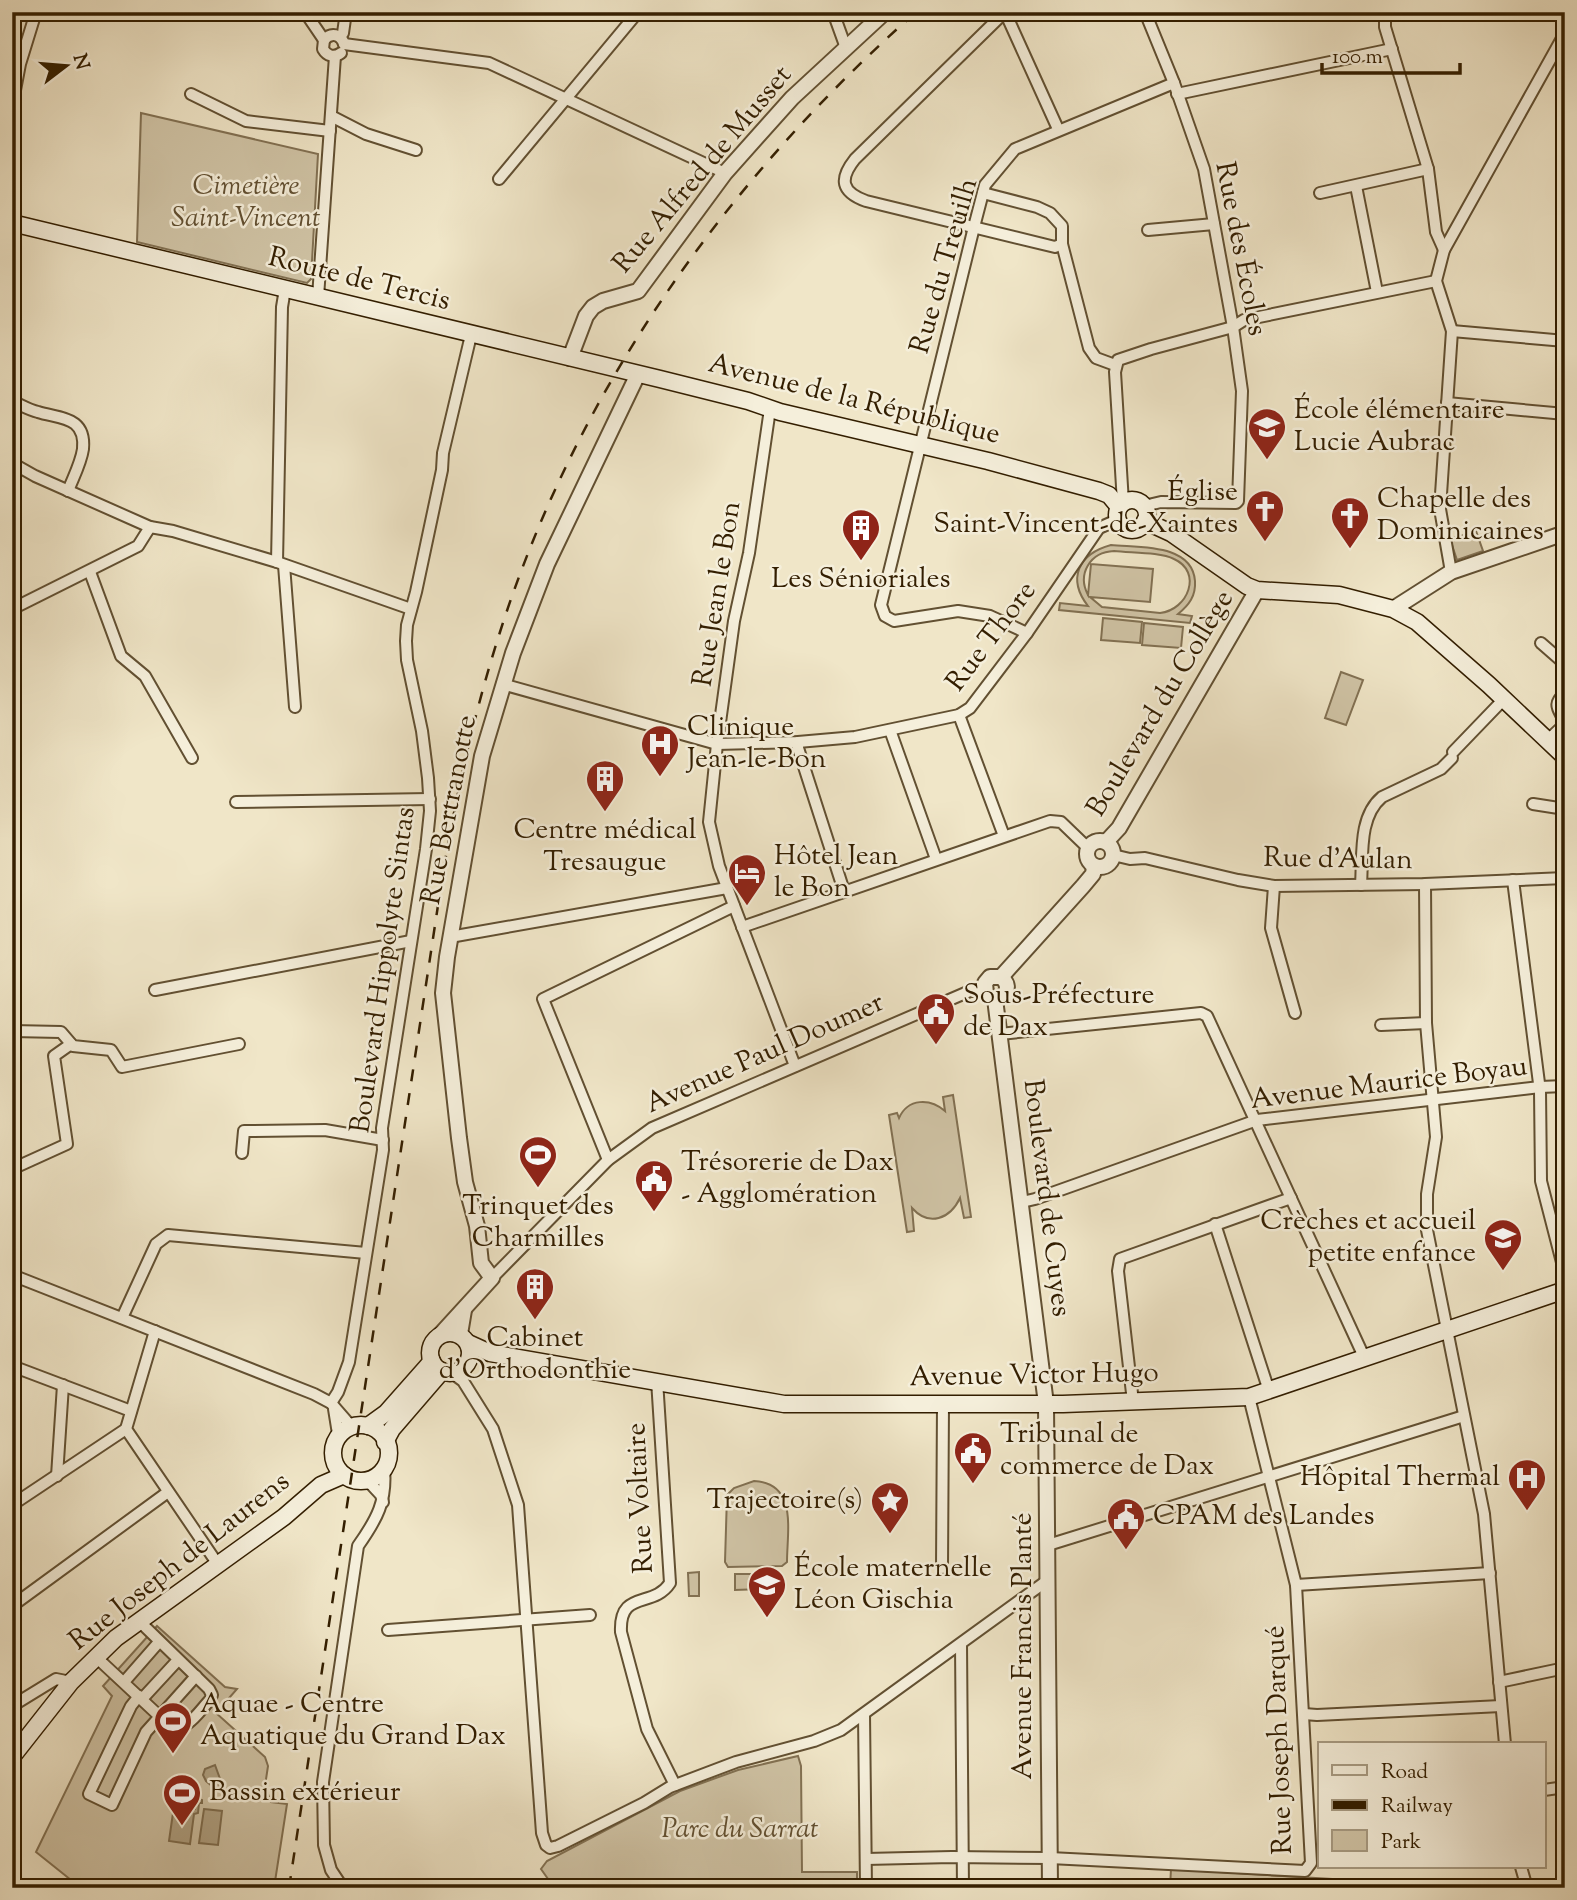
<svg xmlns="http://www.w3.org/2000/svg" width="1577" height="1900" viewBox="0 0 1577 1900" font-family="'Sorts Mill Goudy',serif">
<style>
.green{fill:#d0c4a6;stroke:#827153;stroke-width:2;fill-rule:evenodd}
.water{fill:#b0a284;stroke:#7e6d4f;stroke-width:2}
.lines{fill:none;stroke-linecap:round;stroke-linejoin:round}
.minor-casing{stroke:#625032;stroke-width:14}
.tertiary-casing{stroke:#625032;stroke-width:18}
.secondary-casing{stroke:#331e00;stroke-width:19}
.minor{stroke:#f5efdb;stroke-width:10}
.tertiary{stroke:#f5efdb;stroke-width:14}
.secondary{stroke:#f5efdb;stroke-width:16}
.rail{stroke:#331e00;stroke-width:2.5;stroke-dasharray:12 12;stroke-linecap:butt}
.labels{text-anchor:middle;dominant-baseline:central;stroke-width:5;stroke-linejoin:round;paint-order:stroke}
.street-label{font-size:28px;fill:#331e00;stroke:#f5efdb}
.park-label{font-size:28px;font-style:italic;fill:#625032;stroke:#f5efdb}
.poi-label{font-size:28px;fill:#331e00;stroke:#f5efdb;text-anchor:start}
</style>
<rect width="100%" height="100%" fill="#f0e6c8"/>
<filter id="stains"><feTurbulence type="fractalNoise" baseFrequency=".00286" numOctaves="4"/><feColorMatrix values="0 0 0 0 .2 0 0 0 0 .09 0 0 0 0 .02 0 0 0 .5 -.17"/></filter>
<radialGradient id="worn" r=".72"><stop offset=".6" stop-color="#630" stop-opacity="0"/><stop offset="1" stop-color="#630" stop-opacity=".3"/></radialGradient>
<g class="green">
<path d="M141,113L318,154L311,279L307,283L137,242Z"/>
<path d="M1476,531L1483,551L1457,560L1450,539Z"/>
<path d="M1111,545C1138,548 1192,543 1195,581C1196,596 1189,605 1178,614L1192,616L1190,623L1059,610L1060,603L1088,606C1067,579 1078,554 1111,545ZM1114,551C1131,553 1160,552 1174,559C1203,572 1188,610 1160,613L1102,607L1090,597L1150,602L1153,569L1091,564L1088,595C1077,574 1090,552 1114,551Z"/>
<path d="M1103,618L1142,622L1140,643L1101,640Z"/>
<path d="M1144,623L1183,627L1181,648L1142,645Z"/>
<path d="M1341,672L1363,680L1346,725L1325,718Z"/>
<path d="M953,1095L971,1217L964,1218L960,1198C950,1219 929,1227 912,1208L914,1231L907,1232L889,1115L897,1113L899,1118C908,1098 930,1098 945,1111L943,1097Z"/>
<path d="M754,1481C798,1483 787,1531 787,1562L782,1566L728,1567L725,1562L727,1495L734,1488Z"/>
<path d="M699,1572V1596H689L688,1573Z"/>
<path d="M735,1574H760L762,1589L735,1590Z"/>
<path d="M157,1626L225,1687L237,1689L216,1713L265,1757L268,1766L265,1786L271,1802L287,1804L274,1888H81L36,1852L112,1696L103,1686Z"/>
<path d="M798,1756L801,1766L802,1872H857V1888H552L553,1886L541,1869L547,1861L680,1791L738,1770Z"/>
<path d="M1171,1869L1348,1880L1347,1888H1170Z"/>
</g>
<g class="water">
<path d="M215,1765L223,1787L217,1790L206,1781L203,1775L205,1769Z"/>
<path d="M197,1799L202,1800V1803H199L198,1813L194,1814L190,1844L169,1841L174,1806L195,1809Z"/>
<path d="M204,1809L222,1811L218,1845L199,1843Z"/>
</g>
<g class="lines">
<defs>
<g id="minor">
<path d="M305,12L324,40"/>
<path d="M833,12L846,48"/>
<path d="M1005,12L855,159C839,179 841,192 866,201L1055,247L1062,244"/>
<path d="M1005,12L1058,129"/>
<path d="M1385,12V27L1428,169L1436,232L1444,250"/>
<path d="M340,37L343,33L346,12"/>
<path d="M324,40L323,49C327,56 334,58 341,53"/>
<path d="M324,40C331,32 341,34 344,44"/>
<path d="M344,44L489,63L725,173"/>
<path d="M191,94L246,121L330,131"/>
<path d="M1177,94L1392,49"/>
<path d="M12,106L20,64L36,12"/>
<path d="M331,116L366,134L416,150"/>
<path d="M499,179L638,12"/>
<path d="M1356,186L1377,292"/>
<path d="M983,193L1037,207L1050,213L1062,226V244L1089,348L1096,358L1115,365"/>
<path d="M1320,193L1428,169"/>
<path d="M1148,230L1214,224"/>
<path d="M318,297L335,56"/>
<path d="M1452,331L1565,341"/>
<path d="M12,401C21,405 29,410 38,412C60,419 86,416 83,449C81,463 73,478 68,491"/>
<path d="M1447,403L1565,414"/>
<path d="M770,409L749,553L734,621L717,744L709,822L719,866L795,1066"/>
<path d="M12,463L35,476L150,527L173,531L277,562L411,609"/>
<path d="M1123,503L1115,372L1118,360L1151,349L1233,327L1244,320L1436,281"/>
<path d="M1144,506L1161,502L1236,503L1238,501L1242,391L1233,327L1204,169L1174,83L1145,12"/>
<path d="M277,562L282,307L285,289"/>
<path d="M284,565L295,707"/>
<path d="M90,572L121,656L145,676L192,758"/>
<path d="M1451,572L1440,509L1452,331L1436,281L1444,250L1565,33"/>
<path d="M12,609L138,546L150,527"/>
<path d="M1027,633L990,616L958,611L894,621L885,616L881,605L974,227L985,185L1015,149L1174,83"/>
<path d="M1541,643L1565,664"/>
<path d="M502,684L717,744L798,742L855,737L959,715L970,708L1027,633L1099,528L1117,520"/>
<path d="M1565,693C1552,705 1558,708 1565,722"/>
<path d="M959,715L1004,836"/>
<path d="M890,730L936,859"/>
<path d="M1548,740L1565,724"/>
<path d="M798,742V748L844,891"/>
<path d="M1453,752L1504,699"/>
<path d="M236,802L430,799"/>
<path d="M1533,804L1565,809"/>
<path d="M1113,855L1130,859L1145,858L1238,880L1274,886L1425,884L1565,878"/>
<path d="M1513,880L1540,1091L1541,1181L1565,1274"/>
<path d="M1425,884L1426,1023L1436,1137L1427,1194V1230L1484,1514L1505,1744"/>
<path d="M1361,885C1363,856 1358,817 1382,797L1441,769L1452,758"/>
<path d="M1274,886L1271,928L1295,1013"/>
<path d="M742,927L1050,821L1061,822L1088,848"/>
<path d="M450,937L727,888"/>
<path d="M155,990L411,941"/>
<path d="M1381,1025L1426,1023"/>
<path d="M12,1031L61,1032L73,1046L111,1050L122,1067L239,1044"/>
<path d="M1000,1034L1201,1013L1207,1016L1365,1359"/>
<path d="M242,1153L244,1131H247L325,1130L383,1140"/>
<path d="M608,1160L543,999L734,906"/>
<path d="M12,1169L67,1144L54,1056L71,1044"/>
<path d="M1022,1202L1035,1199L1257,1120L1540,1087L1565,1086"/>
<path d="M1215,1224L1269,1391"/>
<path d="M12,1275L314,1394L331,1403L351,1426"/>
<path d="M492,1278L608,1160L652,1128L970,991H985"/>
<path d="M122,1318L156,1244L168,1235L366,1253"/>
<path d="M155,1331L126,1429L219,1566"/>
<path d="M12,1366L131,1411"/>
<path d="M452,1373L463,1381L493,1429L518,1505L542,1833L546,1845L550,1848L558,1846L644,1803L670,1787L736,1762L814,1741L841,1730L1048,1580"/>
<path d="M657,1380L670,1583C653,1609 619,1589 621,1632L647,1729L675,1785"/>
<path d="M1133,1402L1118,1271L1120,1259L1291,1198"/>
<path d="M331,1403L338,1392L349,1362L383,1150L382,1128L426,849L430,811L428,778L422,731L407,660L406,641L407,625L416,592L442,470L443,453L471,335"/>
<path d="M334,1409L338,1434"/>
<path d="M57,1476L63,1385"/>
<path d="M368,1481L381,1495L383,1502"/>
<path d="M12,1505L126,1429"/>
<path d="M1048,1545L1464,1416"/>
<path d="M942,1568L943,1404"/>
<path d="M1296,1585L1490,1573"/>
<path d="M12,1606L168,1492"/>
<path d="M388,1630L590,1615"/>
<path d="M961,1644L963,1888"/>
<path d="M96,1657L170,1726C188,1732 199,1711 210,1700L212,1695L209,1689L139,1621"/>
<path d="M124,1682L159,1642"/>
<path d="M1499,1682L1565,1668"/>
<path d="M139,1696L131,1706L89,1794L112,1805L146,1732L196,1676"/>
<path d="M142,1699L178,1660"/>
<path d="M12,1706L56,1679L71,1682"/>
<path d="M864,1714L866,1888"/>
<path d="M1304,1714L1317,1715L1501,1706"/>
<path d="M1544,1790L1565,1787"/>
<path d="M866,1859L952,1857L1050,1858L1305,1871L1311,1863L1296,1585L1249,1397"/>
<path d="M1521,1867L1527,1888"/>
<path d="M1526,1886L1565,1887"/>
<path d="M343,1888L331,1870L324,1845L323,1782L358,1546C377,1519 387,1501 384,1468"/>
</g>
<g id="tertiary">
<path d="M570,358L586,316L593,307L603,301L638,291L725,173L792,98L885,12"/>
<path d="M1393,609L1451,572L1565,533"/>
<circle cx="1100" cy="854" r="13"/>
<path d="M1106,842L1119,828L1257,590"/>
<path d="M1001,977L1083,886L1093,874L1094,866"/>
<path d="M995,999L1046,1404L1050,1888"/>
<path d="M995,999L986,994L985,983L990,977H1001"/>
<path d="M995,999C1008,997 1011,985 1001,977"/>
<path d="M460,1334L464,1310"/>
<path d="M439,1336L492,1278L481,1263L477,1226L465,1182L459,1138L443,993L447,957L482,756L513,653L547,564L638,374"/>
</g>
<g id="secondary">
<path d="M12,223L660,379L748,401L780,412L988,461L1099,491L1109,495L1119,507"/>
<circle cx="1132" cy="515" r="15"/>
<path d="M1145,521L1171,533L1247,586L1257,590L1339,595L1393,609L1417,622L1489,685L1565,757"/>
<circle cx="450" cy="1353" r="20"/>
<path d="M468,1343L490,1353L784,1404H1063L1249,1397L1565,1290"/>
<circle cx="361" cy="1453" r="28"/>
<path d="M368,1426L386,1413L432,1361"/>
<path d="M385,1442L392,1429L442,1371"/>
<path d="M12,1757L71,1682L116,1638L284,1517L321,1485L344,1475"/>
</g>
</defs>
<use href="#minor" class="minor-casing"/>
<use href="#tertiary" class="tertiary-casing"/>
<use href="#secondary" class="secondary-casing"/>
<use href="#minor" class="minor"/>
<use href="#tertiary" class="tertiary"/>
<use href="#secondary" class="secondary"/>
<path class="rail" d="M289,1888L442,879C456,795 474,713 500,632C577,390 726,180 916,12"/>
</g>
<defs>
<symbol id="school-pin" viewBox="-11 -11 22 30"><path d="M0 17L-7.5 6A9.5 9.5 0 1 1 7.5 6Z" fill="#8f2418" stroke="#f5efdb"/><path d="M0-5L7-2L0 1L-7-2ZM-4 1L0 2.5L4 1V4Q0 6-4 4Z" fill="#fff"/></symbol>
<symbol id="church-pin" viewBox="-11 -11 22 30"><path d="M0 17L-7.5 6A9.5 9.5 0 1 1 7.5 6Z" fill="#8f2418" stroke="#f5efdb"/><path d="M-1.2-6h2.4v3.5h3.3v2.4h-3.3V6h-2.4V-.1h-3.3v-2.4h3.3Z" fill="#fff"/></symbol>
<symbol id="building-pin" viewBox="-11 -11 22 30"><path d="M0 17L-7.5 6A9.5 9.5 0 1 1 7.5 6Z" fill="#8f2418" stroke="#f5efdb"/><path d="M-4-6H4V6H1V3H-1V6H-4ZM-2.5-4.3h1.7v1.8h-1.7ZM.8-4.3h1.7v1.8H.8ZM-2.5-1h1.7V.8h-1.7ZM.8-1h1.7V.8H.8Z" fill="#fff"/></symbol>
<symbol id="hospital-pin" viewBox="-11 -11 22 30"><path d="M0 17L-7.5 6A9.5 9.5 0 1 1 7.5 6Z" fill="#8f2418" stroke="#f5efdb"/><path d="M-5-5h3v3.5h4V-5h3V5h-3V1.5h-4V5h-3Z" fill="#fff"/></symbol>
<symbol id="hotel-pin" viewBox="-11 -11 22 30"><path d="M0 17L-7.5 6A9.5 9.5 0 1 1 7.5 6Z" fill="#8f2418" stroke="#f5efdb"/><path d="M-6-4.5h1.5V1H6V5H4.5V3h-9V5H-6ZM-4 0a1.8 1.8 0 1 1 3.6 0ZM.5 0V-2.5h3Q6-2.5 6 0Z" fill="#fff"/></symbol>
<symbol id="civic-pin" viewBox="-11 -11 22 30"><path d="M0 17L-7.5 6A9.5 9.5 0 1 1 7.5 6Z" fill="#8f2418" stroke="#f5efdb"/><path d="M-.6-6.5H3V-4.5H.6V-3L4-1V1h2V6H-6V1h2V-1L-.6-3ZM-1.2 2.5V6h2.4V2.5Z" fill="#fff"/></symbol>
<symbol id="stadium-pin" viewBox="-11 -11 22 30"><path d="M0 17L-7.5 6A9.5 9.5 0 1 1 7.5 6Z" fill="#8f2418" stroke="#f5efdb"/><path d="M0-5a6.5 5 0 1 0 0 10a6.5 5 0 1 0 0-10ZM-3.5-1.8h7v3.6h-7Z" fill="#fff"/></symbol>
<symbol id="sight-pin" viewBox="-11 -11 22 30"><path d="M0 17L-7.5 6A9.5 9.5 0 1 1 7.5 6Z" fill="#8f2418" stroke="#f5efdb"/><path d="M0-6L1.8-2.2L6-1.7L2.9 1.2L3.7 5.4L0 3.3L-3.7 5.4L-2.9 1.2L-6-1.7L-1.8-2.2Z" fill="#fff"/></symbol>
</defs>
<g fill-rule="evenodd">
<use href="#school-pin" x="1245" y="405" width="44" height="60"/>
<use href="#church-pin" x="1243" y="487" width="44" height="60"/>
<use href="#church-pin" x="1328" y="494" width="44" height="60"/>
<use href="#building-pin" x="839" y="506" width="44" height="60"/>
<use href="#hospital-pin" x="638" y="722" width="44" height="60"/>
<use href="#building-pin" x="583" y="757" width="44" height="60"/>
<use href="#hotel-pin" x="725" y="851" width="44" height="60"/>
<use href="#civic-pin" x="914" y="990" width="44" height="60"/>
<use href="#stadium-pin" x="516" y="1133" width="44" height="60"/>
<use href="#civic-pin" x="632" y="1157" width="44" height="60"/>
<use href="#school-pin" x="1481" y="1216" width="44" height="60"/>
<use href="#building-pin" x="513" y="1265" width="44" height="60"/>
<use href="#civic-pin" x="951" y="1429" width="44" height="60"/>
<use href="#hospital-pin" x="1505" y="1456" width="44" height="60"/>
<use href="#sight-pin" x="868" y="1479" width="44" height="60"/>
<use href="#civic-pin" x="1104" y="1495" width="44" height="60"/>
<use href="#school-pin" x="745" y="1563" width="44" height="60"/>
<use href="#stadium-pin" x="151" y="1699" width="44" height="60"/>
<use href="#stadium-pin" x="160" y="1771" width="44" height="60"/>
</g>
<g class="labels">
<g class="street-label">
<text transform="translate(703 170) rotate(-50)">Rue Alfred de Musset</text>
<text transform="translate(1240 249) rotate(79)">Rue des Écoles</text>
<text transform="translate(945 266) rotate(-74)">Rue du Treuilh</text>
<text transform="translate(359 280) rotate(14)">Route de Tercis</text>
<text transform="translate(854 400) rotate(14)">Avenue de la République</text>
<text transform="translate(718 594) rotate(-81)">Rue Jean le Bon</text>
<text transform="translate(992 637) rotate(-53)">Rue Thore</text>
<text transform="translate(1161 704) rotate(-59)">Boulevard du Collège</text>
<text transform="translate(450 810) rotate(-79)">Rue Bertranotte</text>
<text transform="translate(1338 860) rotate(1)">Rue d'Aulan</text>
<text transform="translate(384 970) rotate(-82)">Boulevard Hippolyte Sintas</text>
<text transform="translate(765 1054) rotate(-24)">Avenue Paul Doumer</text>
<text transform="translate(1389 1084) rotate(-7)">Avenue Maurice Boyau</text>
<text transform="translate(1046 1198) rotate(83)">Boulevard de Cuyes</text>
<text transform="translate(1034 1376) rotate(-1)">Avenue Victor Hugo</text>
<text transform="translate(641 1498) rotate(-93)">Rue Voltaire</text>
<text transform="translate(180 1562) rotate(-38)">Rue Joseph de Laurens</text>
<text transform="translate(1024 1646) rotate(-90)">Avenue Francis Planté</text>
<text transform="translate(1280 1740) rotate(-92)">Rue Joseph Darqué</text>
</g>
<g class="park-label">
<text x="246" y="187">Cimetière<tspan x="246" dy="32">Saint-Vincent</tspan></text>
<text x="740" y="1830">Parc du Sarrat</text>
</g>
<g class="poi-label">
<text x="1294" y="411">École élémentaire<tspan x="1294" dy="32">Lucie Aubrac</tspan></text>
<text x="1238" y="493" text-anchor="end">Église<tspan x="1238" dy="32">Saint-Vincent-de-Xaintes</tspan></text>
<text x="1377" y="500">Chapelle des<tspan x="1377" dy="32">Dominicaines</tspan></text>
<text x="861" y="580" text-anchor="middle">Les Sénioriales</text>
<text x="687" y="728">Clinique<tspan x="687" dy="32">Jean-le-Bon</tspan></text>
<text x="605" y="831" text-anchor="middle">Centre médical<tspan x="605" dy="32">Tresaugue</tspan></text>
<text x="774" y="857">Hôtel Jean<tspan x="774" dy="32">le Bon</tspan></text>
<text x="963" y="996">Sous-Préfecture<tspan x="963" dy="32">de Dax</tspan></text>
<text x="681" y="1163">Trésorerie de Dax<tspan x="681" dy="32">- Agglomération</tspan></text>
<text x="538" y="1207" text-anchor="middle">Trinquet des<tspan x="538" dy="32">Charmilles</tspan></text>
<text x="1476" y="1222" text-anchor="end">Crèches et accueil<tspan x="1476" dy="32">petite enfance</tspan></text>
<text x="535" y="1339" text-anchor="middle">Cabinet<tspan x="535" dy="32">d'Orthodonthie</tspan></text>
<text x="1000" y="1435">Tribunal de<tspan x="1000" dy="32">commerce de Dax</tspan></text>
<text x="1500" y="1478" text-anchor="end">Hôpital Thermal</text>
<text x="863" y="1501" text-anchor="end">Trajectoire(s)</text>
<text x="1153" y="1517">CPAM des Landes</text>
<text x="794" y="1569">École maternelle<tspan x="794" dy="32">Léon Gischia</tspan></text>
<text x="200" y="1705">Aquae - Centre<tspan x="200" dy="32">Aquatique du Grand Dax</tspan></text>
<text x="209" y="1793">Bassin extérieur</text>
</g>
</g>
<rect width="1577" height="1900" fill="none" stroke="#f0e6c8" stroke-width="42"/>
<rect x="14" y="14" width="1549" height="1872" fill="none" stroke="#331e00" stroke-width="3.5"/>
<rect x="21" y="21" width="1535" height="1858" fill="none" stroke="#331e00" stroke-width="2"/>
<rect x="1318" y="1742" width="228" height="126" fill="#f5efdb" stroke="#a79b83" stroke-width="2"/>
<rect x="1332" y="1765" width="35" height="10" fill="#f5efdb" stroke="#a79b83" stroke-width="2"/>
<text x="1381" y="1778" font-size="21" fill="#331e00">Road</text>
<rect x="1332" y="1800" width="35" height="10" fill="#331e00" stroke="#a79b83" stroke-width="2"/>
<text x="1381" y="1812" font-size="21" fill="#331e00">Railway</text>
<rect x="1332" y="1830" width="35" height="21" fill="#d0c4a6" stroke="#a79b83" stroke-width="2"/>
<text x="1381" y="1848" font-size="21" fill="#331e00">Park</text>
<g transform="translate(66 66) rotate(74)" stroke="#f5efdb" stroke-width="5" paint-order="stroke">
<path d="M0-5L12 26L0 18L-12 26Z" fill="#331e00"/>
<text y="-10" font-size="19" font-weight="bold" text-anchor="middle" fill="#331e00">N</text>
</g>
<path d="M1322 63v10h138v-10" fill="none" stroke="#331e00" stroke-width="3.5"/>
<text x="1332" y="63" font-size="21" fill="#331e00" stroke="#f5efdb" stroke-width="5" paint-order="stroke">100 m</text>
<rect width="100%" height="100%" filter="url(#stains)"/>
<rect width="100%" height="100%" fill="url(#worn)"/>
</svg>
